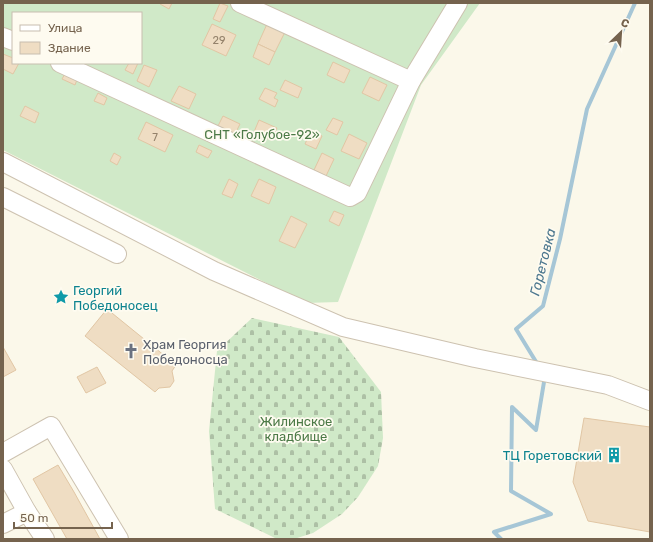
<svg xmlns="http://www.w3.org/2000/svg" width="653" height="542" viewBox="0 0 653 542" font-family="Rubik,sans-serif">
<style>
.cemetery{fill:url(#cemetery-stones)}
.garden{fill:#d0e9c8;fill-rule:evenodd}
.lines{fill:none;stroke-linecap:round;stroke-linejoin:round}
.stream{stroke:#a6c6d6;stroke-width:4}
.building{fill:#efddc3;stroke:#e1c6a4}
.minor-casing{stroke:#cdc2b0;stroke-width:20}
.minor{stroke:#fff;stroke-width:18}
.labels{text-anchor:middle;dominant-baseline:central;stroke-width:3.5;stroke-linejoin:round;paint-order:stroke}
.number-label{font-size:11px;fill:#94826b}
.park-label{font-size:13px;fill:#4c7a47;stroke:#fefbf0}
.culture-label{font-size:13px;fill:#0d838f;stroke:#fefbf0;text-anchor:start}
.worship-label{font-size:13px;fill:#5b616d;stroke:#fefbf0;text-anchor:start}
.water-label{font-size:14px;font-style:italic;fill:#4c778e;stroke:#fefbf0}
</style>
<defs>
<pattern id="cemetery-stones" width="16" height="16" patternUnits="userSpaceOnUse"><rect width="16" height="16" fill="#d0e9c8"/><path d="M2 7V4a2 2 0 0 1 4 0v3zM10 15v-3a2 2 0 0 1 4 0v3z" fill="#adc0a5"/></pattern>
</defs>
<rect width="100%" height="100%" fill="#fbf8ea"/>
<path class="cemetery" d="M252,318L339,337L381,392L383,438L378,466L358,497L342,514L313,533L294,539H277L215,509L209,431L217,351Z"/>
<path class="garden" d="M3,3H480L421,85L338,302L306,303L3,150ZM13,13H141V63H13Z"/>
<g class="lines">
<g class="stream">
<path d="M538,365L516,329L543,306L560,239L587,109L635,3"/>
<path d="M501,539L494,532L551,514L511,491L512,407L536,430L545,376"/>
</g>
</g>
<g class="building">
<path d="M161,3H172L169,9L160,4Z"/>
<path d="M220,3L228,6L220,22L213,19Z"/>
<path d="M212,24L236,35L226,56L202,45Z"/>
<path d="M267,24L285,32L275,52L258,44Z"/>
<path d="M258,44L275,52L269,65L253,57Z"/>
<path d="M3,54L13,58V63H19L13,74L3,69Z"/>
<path d="M333,62L350,70L344,83L327,75Z"/>
<path d="M129,63H138L133,74L125,70Z"/>
<path d="M144,65L157,70L149,87L137,81Z"/>
<path d="M66,72L78,77L75,85L62,79Z"/>
<path d="M370,77L387,85L379,101L362,93Z"/>
<path d="M285,80L302,88L298,98L280,90Z"/>
<path d="M179,86L196,94L189,109L171,101Z"/>
<path d="M265,88L277,93L274,98L278,100L275,107L259,99Z"/>
<path d="M98,93L107,98L104,105L94,101Z"/>
<path d="M25,106L39,113L35,123L20,116Z"/>
<path d="M223,116L240,124L235,134L218,126Z"/>
<path d="M333,118L343,122L337,135L326,130Z"/>
<path d="M259,120L277,128L271,140L254,132Z"/>
<path d="M146,122L173,135L165,152L138,139Z"/>
<path d="M311,131L322,136L316,149L305,144Z"/>
<path d="M349,134L367,143L359,159L341,151Z"/>
<path d="M199,145L212,151L208,158L196,152Z"/>
<path d="M114,153L121,157L117,165L110,161Z"/>
<path d="M322,153L334,159L326,176L314,170Z"/>
<path d="M229,179L238,184L232,198L222,194Z"/>
<path d="M259,179L276,187L269,204L251,196Z"/>
<path d="M334,211L344,215L339,226L329,221Z"/>
<path d="M291,216L307,224L295,248L279,241Z"/>
<path d="M107,309L176,365L172,371L174,381L170,387L159,388L155,392L85,336Z"/>
<path d="M3,347L16,370L3,377Z"/>
<path d="M97,367L106,383L86,393L77,377Z"/>
<path d="M584,418L650,427V532L588,521L573,482Z"/>
<path d="M58,465L74,492L100,539H67L33,479Z"/>
</g>
<g class="lines">
<defs>
<g id="minor">
<path d="M240,3L411,81"/>
<path d="M3,37L13,41"/>
<path d="M60,63L350,197L357,193L411,81L458,3"/>
<path d="M3,162L214,271L343,327L475,358L608,385L650,401"/>
<path d="M3,197L117,254"/>
<path d="M3,453L51,426L119,539"/>
<path d="M3,469L27,512"/>
<path d="M3,524L27,512L45,539"/>
</g>
</defs>
<use href="#minor" class="minor-casing"/>
<use href="#minor" class="minor"/>
</g>
<defs>
<symbol id="sight-bare" viewBox="-9 -9 18 18"><path d="M0-6L1.8-2.2L6-1.7L2.9 1.2L3.7 5.4L0 3.3L-3.7 5.4L-2.9 1.2L-6-1.7L-1.8-2.2Z" fill="#0f9aa8" stroke="#fefbf0" stroke-width="2.5" paint-order="stroke"/></symbol>
<symbol id="church-bare" viewBox="-9 -9 18 18"><path d="M-1.2-6h2.4v3.5h3.3v2.4h-3.3V6h-2.4V-.1h-3.3v-2.4h3.3Z" fill="#6b7280" stroke="#fefbf0" stroke-width="2.5" paint-order="stroke"/></symbol>
<symbol id="building-bare" viewBox="-9 -9 18 18"><path d="M-4-6H4V6H1V3H-1V6H-4ZM-2.5-4.3h1.7v1.8h-1.7ZM.8-4.3h1.7v1.8H.8ZM-2.5-1h1.7V.8h-1.7ZM.8-1h1.7V.8H.8Z" fill="#0f9aa8" stroke="#fefbf0" stroke-width="2.5" paint-order="stroke"/></symbol>
</defs>
<g fill-rule="evenodd">
<use href="#sight-bare" x="50" y="286" width="22" height="22"/>
<use href="#church-bare" x="120" y="340" width="22" height="22"/>
<use href="#building-bare" x="603" y="444" width="22" height="22"/>
</g>
<g class="labels">
<g class="number-label">
<text x="219" y="40">29</text>
<text x="155" y="137">7</text>
</g>
<g class="park-label">
<text x="262" y="134">СНТ «Голубое-92»</text>
<text x="296" y="421">Жилинское<tspan x="296" dy="15">кладбище</tspan></text>
</g>
<g class="culture-label">
<text x="73" y="290">Георгий<tspan x="73" dy="15">Победоносец</tspan></text>
<text x="602" y="455" text-anchor="end">ТЦ Горетовский</text>
</g>
<g class="worship-label">
<text x="143" y="344">Храм Георгия<tspan x="143" dy="15">Победоносца</tspan></text>
</g>
<g class="water-label">
<text transform="translate(543 262) rotate(-76)">Горетовка</text>
</g>
</g>
<rect width="653" height="542" fill="none" stroke="#75634e" stroke-width="8"/>
<rect x="12" y="12" width="130" height="52" fill="#fefbf0" stroke="#c7beaf"/>
<rect x="20" y="25" width="20" height="6" fill="#ffffff" stroke="#c7beaf"/>
<text x="48" y="32" font-size="12" fill="#75634e">Улица</text>
<rect x="20" y="42" width="20" height="12" fill="#efddc3" stroke="#c7beaf"/>
<text x="48" y="52" font-size="12" fill="#75634e">Здание</text>
<g transform="translate(621 32) rotate(25)" stroke="#fefbf0" stroke-width="3" paint-order="stroke">
<path d="M0-3L7 15L0 10L-7 15Z" fill="#75634e"/>
<text y="-6" font-size="11" font-weight="bold" text-anchor="middle" fill="#75634e">С</text>
</g>
<path d="M14 522v6h98v-6" fill="none" stroke="#75634e" stroke-width="2"/>
<text x="20" y="522" font-size="12" fill="#75634e" stroke="#fefbf0" stroke-width="3" paint-order="stroke">50 m</text>
</svg>
